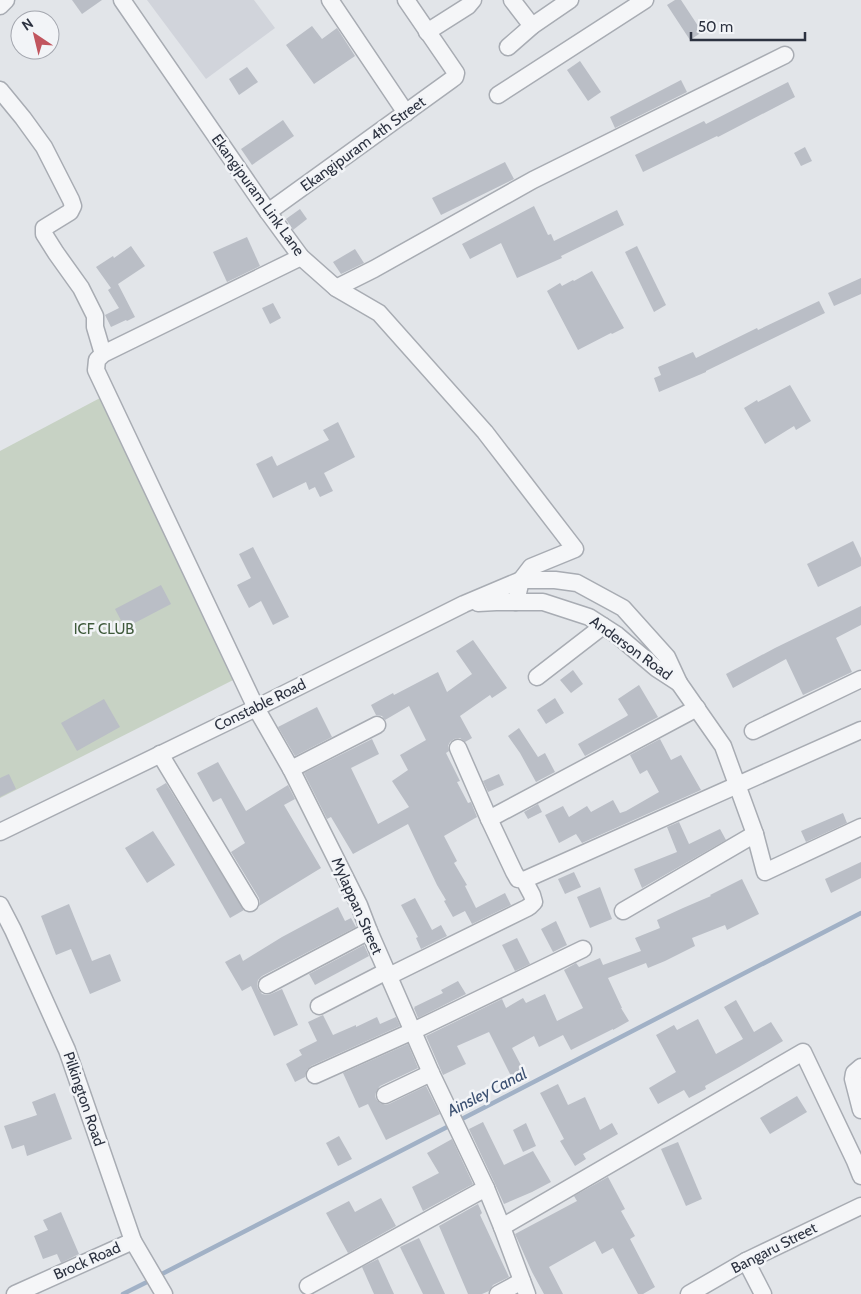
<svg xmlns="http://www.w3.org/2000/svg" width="861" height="1294" viewBox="0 0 861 1294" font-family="Cabin,sans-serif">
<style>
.built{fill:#d1d4db}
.green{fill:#c7d2c4}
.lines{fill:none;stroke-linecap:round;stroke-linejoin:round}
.stream{stroke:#a1b1c6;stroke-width:4.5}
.building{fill:#babec6}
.minor-casing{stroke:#a8acb3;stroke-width:19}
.minor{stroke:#f5f6f8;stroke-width:16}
.labels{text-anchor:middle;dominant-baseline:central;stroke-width:5;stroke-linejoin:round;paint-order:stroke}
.street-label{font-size:15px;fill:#2c3240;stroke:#f2f4f7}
.park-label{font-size:15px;fill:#3f5a3b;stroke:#f2f4f7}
.water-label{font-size:16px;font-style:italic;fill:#3a4f70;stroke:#f2f4f7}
</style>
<rect width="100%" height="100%" fill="#e2e5e9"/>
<path class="built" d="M147,0H254L275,28L206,79Z"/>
<path class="green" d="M100,398L245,674L0,798V451Z"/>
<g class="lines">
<g class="stream">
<path d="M458,1121L861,913"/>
<path d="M158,1276L451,1125"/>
<path d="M123,1294L151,1280"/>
</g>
</g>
<g class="building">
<path d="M72,0H102L82,14Z"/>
<path d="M675,0H681L702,32L690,40L667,5Z"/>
<path d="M312,26L322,39L337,28L355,56L314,84L286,45Z"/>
<path d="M580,61L601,92L588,101L567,70Z"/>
<path d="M247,67L258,82L239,95L229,79Z"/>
<path d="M681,80L687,92L615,128L610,117Z"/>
<path d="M788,82L795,97L718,137L717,136L643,172L635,155L704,121L706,124Z"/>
<path d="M283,120L294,136L252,165L241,149Z"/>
<path d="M805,147L812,161L801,166L794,153Z"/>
<path d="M505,162L514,179L441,215L432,198Z"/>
<path d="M534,206L548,235L551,234L554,241L617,210L624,225L561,256L562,258L517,278L501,243L470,259L462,244Z"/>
<path d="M300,209L307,219L293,230L286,219Z"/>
<path d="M247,237L260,266L227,282L213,252Z"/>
<path d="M131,246L145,266L118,284L135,317L127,321L126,320L111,327L105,315L119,308L108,290L111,288L96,267L113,256L114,258Z"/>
<path d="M637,246L666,305L654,312L625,252Z"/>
<path d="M355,249L364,263L341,274L333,262Z"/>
<path d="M592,271L624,328L612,334L611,333L578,350L547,291L560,283L562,286L573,280L574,281Z"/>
<path d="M861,278V294L834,306L828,293Z"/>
<path d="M819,301L825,313L706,371V372L659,392L654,378L661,375L658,367L693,352L696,358L757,328L758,330Z"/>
<path d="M273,303L281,318L270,324L262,308Z"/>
<path d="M790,385L811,421L796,430L794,426L765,444L744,408L757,400L758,402Z"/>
<path d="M338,422L355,457L324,473L333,491L320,497L315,487L309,490L306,482L273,498L256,464L272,456L277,466L329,440L323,430Z"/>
<path d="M853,541L861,558V566L818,587L807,564Z"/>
<path d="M253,547L289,617L273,625L261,601L249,608L237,585L251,578L239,554Z"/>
<path d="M161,585L171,604L125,628L115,609Z"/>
<path d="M861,606V625L836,638L852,672L803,695L786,659L733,688L726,674L775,648Z"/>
<path d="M473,640L507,688L492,698L490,695L460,716L472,738L465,742L460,738L454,739L450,742L448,746L449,751L446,753L460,781L457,782L468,803L471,802L477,817L444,836L457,861L454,863L467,885L465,886L476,908L505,893L511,905L472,924L465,911L453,917L444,901L446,900L437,885L408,824L353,854L331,817L327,819L304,773L372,739L379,754L351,768L378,824L409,807L392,781L408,770L400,755L426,740L409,706L385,720L382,716L376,715L371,705L393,693L394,695L438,672L447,692L472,674L456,651Z"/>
<path d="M573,670L583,684L571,693L560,680Z"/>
<path d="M639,685L658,717L585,756L578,744L627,716L628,715L618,699Z"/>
<path d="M555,698L564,713L546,724L537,710Z"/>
<path d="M104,699L120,727L77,751L61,723Z"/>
<path d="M317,707L332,737L295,756L278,727Z"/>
<path d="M519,728L538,757L545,753L555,772L536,782L520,753L508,736Z"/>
<path d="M660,739L671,760L681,755L701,790L582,843L576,834L559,843L545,815L563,806L569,817L587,806L591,812L613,800L620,813L626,811L659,792L647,770L640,774L630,755Z"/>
<path d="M218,762L246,811L288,785L295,799L284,805L321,868L259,906L260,902L259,898L231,852L245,843L221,798L213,802L197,773Z"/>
<path d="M9,774L16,789L0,797V778Z"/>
<path d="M499,774L504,785L488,792L483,781Z"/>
<path d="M166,783L244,910L230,918L156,789Z"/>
<path d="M538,804L542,812L528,819L524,812Z"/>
<path d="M843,813L847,823L806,842L801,831Z"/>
<path d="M679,822L689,844L720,829L726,840L642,888L634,869L677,852L667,827Z"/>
<path d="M153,831L175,865L147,883L125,848Z"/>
<path d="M861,862V878L831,893L825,879Z"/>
<path d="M574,872L581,887L565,894L558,879Z"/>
<path d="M742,879L759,914L727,930L725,925L692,938L695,946L665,961L648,968L646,963L608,978L622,1008H621L629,1021L613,1030V1029L571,1050L563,1035L539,1047L534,1036L512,1048L524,1071L512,1078L489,1032L457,1046L466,1064L443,1075L426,1036L502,999L506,1008L523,998L526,1003L545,994L557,1021L583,1008L564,970L576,963L579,967L600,958L603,965L641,951L635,938L660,928L657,920L683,908L711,896L710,895Z"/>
<path d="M600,887L612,919L590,928L577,897Z"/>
<path d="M415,898L432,930L441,925L447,936L421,949L416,938L418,937L401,905Z"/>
<path d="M69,904L92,961L110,954L121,981L90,994L71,949L56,955L41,916Z"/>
<path d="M338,907L345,921L351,918L356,927L262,976L258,980L257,985L258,989L262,994L267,995L271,994L282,989L298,1025L274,1036L251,986L242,991L225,962L240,954L243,961L282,937Z"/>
<path d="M556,921L567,945L553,952L541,929Z"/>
<path d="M517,938L530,964L515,971L502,945Z"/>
<path d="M364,945L369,956L315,985L309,974Z"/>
<path d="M458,981L466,994L418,1018L414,1008H415L414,1007L443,993L441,990Z"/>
<path d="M736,1000L754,1032L771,1022L783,1041L739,1067L705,1086L706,1089L689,1098L684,1090L658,1104L649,1088L676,1072L656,1035L674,1025L677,1030L698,1019L716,1054L743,1039L724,1007Z"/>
<path d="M323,1015L333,1035L356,1025V1027L377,1017L380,1024L396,1017L400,1026L311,1066L307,1070L305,1077L295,1082L286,1064L302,1055L299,1050L317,1041L308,1022Z"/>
<path d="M408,1044L418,1068L380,1086L377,1090L375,1095L376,1099L380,1103L385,1105L389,1104L426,1086L440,1114L386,1140L368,1104L359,1108L343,1073Z"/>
<path d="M558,1084L568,1105L585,1097L600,1130L612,1123L618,1134L583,1154L586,1159L575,1166L560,1141L564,1139L540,1093Z"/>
<path d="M55,1093L72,1139L27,1156L24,1145L12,1149L4,1126L37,1115L32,1102Z"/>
<path d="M797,1096L807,1112L770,1134L760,1118Z"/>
<path d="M483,1122L504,1165L533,1151L551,1182L532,1192L504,1204L495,1184L469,1129Z"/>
<path d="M526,1123L536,1146L523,1152L513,1130Z"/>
<path d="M339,1136L352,1159L338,1166L326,1143Z"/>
<path d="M452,1139L473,1184L423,1211L412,1187L439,1173L427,1153Z"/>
<path d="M678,1142L702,1199L686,1206L661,1149Z"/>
<path d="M608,1177L625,1209L621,1211L635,1236L630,1239L655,1287L643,1294H638L613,1248L602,1254L595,1241L549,1267L563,1294H544L532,1272L515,1234L577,1201L574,1196Z"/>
<path d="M381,1198L396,1226L348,1253L326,1213L349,1201L355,1212Z"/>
<path d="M478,1204L482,1213L480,1215L509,1277L493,1285L489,1291L482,1294H468L439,1226Z"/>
<path d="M61,1212L79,1254L61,1263L57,1254L43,1259L34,1236L48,1230L43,1220Z"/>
<path d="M419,1238L445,1294H423L400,1247Z"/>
<path d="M378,1259L394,1294H374L362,1267Z"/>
</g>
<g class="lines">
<defs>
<g id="minor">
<path d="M122,0L268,212L301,257L336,288L379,313L485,432L575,549L531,567L521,580L516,602"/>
<path d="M330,0L406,113"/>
<path d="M512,0L532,26"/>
<path d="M0,6L6,0"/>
<path d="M427,32L468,6L473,0"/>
<path d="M508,47L532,26L570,0"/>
<path d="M0,90L23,118L44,147L71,200L73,206L70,212L44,228V234L56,253L81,288L95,316V327L103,354"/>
<path d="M498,95L645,0"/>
<path d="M268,212L451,80L455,77L456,73L406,0"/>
<path d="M301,257L103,354L97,360L96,370L256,708L291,769L359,905L369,931L431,1073L486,1188L502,1227L527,1294"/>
<path d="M336,288L374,269L533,180L785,55"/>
<path d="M478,603L496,602H543L589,617L617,635L656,668L679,683"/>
<path d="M537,677L603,626"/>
<path d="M753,731L861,679"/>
<path d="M160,754L250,903"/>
<path d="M291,769L377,725"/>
<path d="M489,819L697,708"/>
<path d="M0,832L256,708L464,604L521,580H555L577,583L623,608L667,657L679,683L723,746L755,834L765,872L861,827"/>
<path d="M524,880L861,730"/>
<path d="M0,905L13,930L67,1050L133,1241L164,1294"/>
<path d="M623,911L755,834"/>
<path d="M389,976L527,908L530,906L534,902L532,895L524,880L518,879L514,872L489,819L458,748"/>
<path d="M267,985L369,931"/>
<path d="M319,1006L387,971"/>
<path d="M861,1067L854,1073L853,1079L861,1110"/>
<path d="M315,1075L413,1031L583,949"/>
<path d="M385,1095L431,1073"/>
<path d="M502,1227L803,1052L855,1161L861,1176"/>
<path d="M746,1261L763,1294"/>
<path d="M308,1286L486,1188"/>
<path d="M15,1294L133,1241"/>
<path d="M498,1294L522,1281"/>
<path d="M689,1294L746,1261L861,1206"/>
</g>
</defs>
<use href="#minor" class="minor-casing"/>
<use href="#minor" class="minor"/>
</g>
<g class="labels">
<g class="street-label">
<text transform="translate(363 144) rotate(-36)">Ekangipuram 4th Street</text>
<text transform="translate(258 195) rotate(54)">Ekangipuram Link Lane</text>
<text transform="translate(631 648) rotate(36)">Anderson Road</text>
<text transform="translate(260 705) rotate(-26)">Constable Road</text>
<text transform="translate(357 906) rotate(66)">Mylappan Street</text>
<text transform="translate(84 1099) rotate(71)">Pilkington Road</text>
<text transform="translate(774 1248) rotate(-27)">Bangaru Street</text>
<text transform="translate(87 1261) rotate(-24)">Brock Road</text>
</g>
<g class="park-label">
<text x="104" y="629">ICF CLUB</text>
</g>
<g class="water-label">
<text transform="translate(487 1092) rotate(-27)">Ainsley Canal</text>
</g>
</g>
<g transform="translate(35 35) rotate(325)"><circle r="24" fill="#f2f4f7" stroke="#a3a6ae"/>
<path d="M0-4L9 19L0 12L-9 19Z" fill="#c1555e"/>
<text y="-8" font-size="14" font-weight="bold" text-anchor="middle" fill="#2c3240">N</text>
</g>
<path d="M691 32v8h114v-8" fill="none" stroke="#2c3240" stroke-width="2.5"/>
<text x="698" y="32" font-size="15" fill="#2c3240" stroke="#f2f4f7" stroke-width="4" paint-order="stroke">50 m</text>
</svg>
